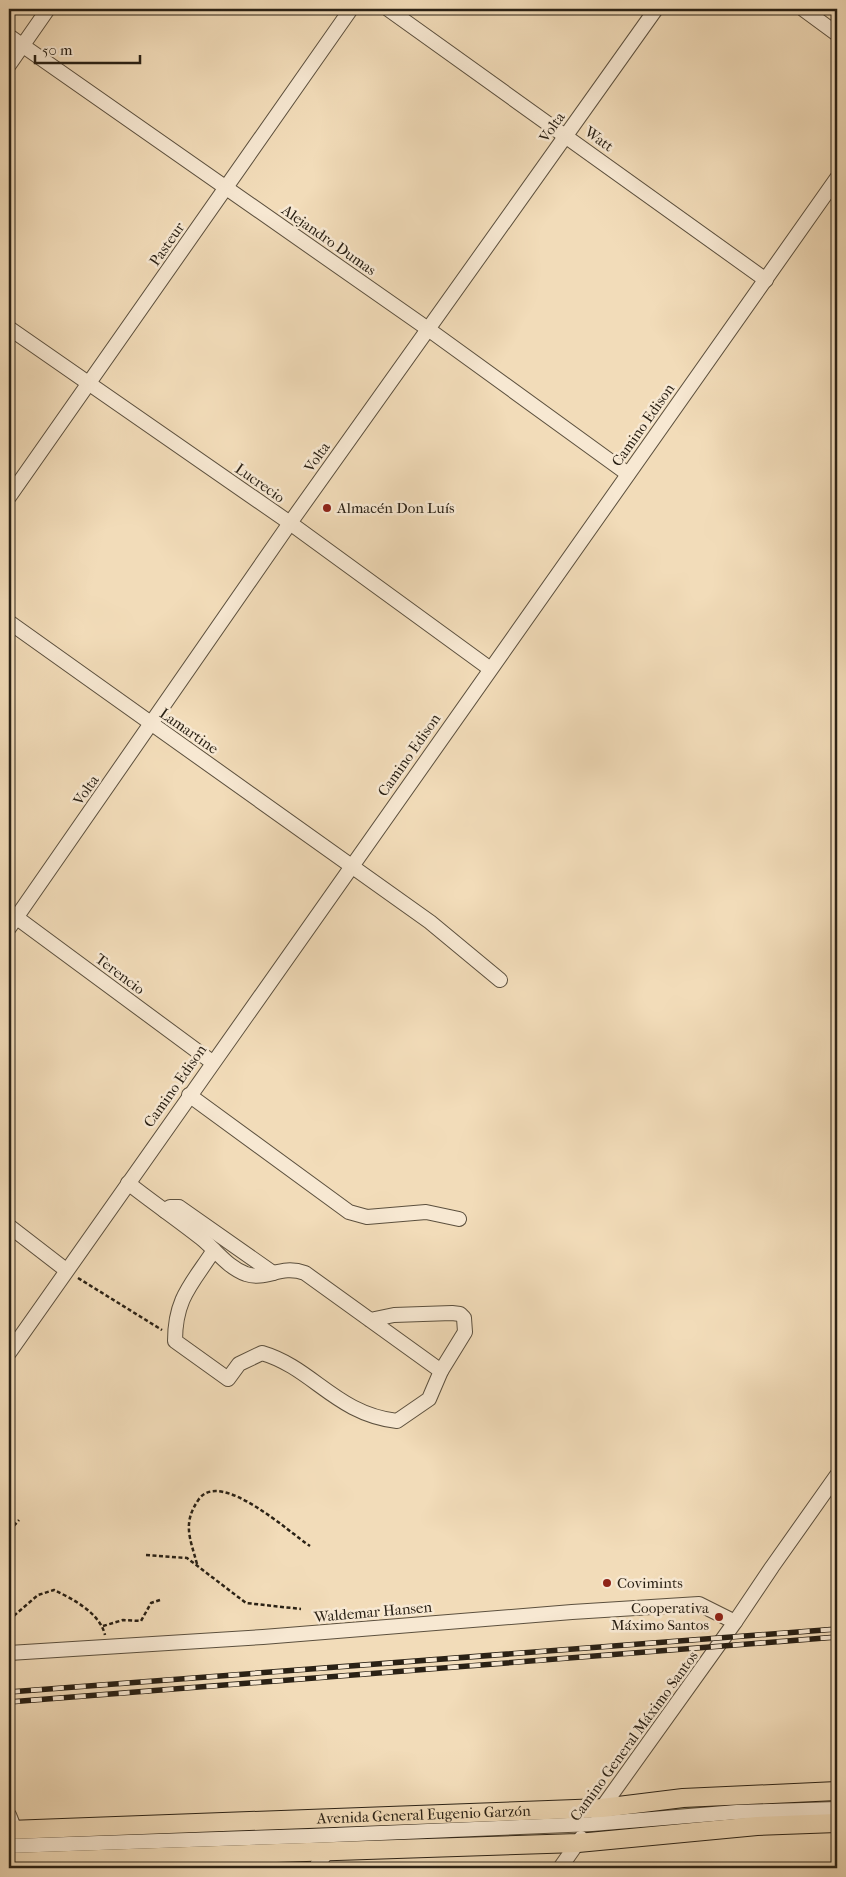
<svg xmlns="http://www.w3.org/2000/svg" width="846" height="1877" viewBox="0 0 846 1877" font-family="'IM FELL French Canon',serif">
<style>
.green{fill:#bebf8c;stroke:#747050}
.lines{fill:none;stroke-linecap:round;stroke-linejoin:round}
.minor-casing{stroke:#5c503e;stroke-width:16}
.major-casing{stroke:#2a2115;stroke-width:20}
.path{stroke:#2a2115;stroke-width:2.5;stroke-dasharray:4 2.5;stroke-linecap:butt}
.minor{stroke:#f7e8d2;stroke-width:14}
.major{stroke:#f2dcb9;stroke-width:18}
.rail-casing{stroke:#2a2115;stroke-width:5.5}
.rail{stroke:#f7e8d2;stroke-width:4;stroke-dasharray:11;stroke-linecap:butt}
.poi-dot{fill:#8f2418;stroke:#f7e8d2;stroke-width:2}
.labels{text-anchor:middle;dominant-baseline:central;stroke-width:5;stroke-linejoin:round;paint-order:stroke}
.street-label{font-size:15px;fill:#2a2115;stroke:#f7e8d2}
.poi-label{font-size:15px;fill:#2a2115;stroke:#f7e8d2;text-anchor:start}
</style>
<rect width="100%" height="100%" fill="#f2dcb9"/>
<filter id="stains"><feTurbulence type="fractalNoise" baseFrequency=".004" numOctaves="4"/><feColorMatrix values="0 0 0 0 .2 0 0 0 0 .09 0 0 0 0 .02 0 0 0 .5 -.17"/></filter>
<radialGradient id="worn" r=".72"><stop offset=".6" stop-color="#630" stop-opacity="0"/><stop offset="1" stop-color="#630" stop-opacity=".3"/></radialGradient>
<path class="green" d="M736,1804L648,1813L647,1808Z"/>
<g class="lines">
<defs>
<g id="minor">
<path d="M388,9L766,280"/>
<path d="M803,9L837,34"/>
<path d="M9,36L428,329L628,474"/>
<path d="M9,65L48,9"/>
<path d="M9,328L290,523L489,668"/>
<path d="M9,497L351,9"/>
<path d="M9,622L430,922L500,980"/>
<path d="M9,912L212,1062"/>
<path d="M9,928L290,523L656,9"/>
<path d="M189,1095L349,1212L367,1217L426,1212L459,1219"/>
<path d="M128,1183C152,1202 177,1219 201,1238C216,1250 227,1267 246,1274C267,1281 280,1264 305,1273L441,1371L465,1332L464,1318L460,1314L452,1313L394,1315L370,1320"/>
<path d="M165,1211L170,1207H179L273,1273"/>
<path d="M9,1226L66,1270"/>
<path d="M214,1250C192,1284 175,1298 175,1341L228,1379L239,1364L262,1353C313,1368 336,1414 397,1421L429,1399L441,1371"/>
<path d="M9,1353L837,178"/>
<path d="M9,1653L263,1637L572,1612L699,1604L735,1622"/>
<path d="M599,1812L735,1622L772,1567L837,1475"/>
<path d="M9,1815L15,1830"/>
<path d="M9,1846L310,1836L592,1824L737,1812L837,1809"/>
<path d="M315,1868L327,1852"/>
<path d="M560,1868L581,1838"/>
</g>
<g id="major">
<path id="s1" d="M9,1830L602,1808L683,1798L837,1791"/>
<path d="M9,1862L578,1843L757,1826L837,1823"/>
</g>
</defs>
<use href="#minor" class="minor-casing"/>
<use href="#major" class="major-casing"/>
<g class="path">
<path d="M78,1278L162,1330"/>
<path d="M9,1528L11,1529L19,1520"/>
<path d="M146,1555L187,1558L246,1603L301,1609"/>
<path d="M197,1564C190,1538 182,1523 199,1499C221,1469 290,1533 310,1546"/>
<path d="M9,1620L38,1595L54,1590C73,1599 100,1613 105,1635"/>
<path d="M103,1626L123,1620L141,1621L151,1603L160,1600"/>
</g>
<use href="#minor" class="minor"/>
<use href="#major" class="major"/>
<defs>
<g id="rail">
<path d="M9,1692L837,1629"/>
<path d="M9,1702L837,1637"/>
</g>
</defs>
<use href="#rail" class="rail-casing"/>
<use href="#rail" class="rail"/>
</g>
<g class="poi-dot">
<circle cx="327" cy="508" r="5"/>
<circle cx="607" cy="1583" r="5"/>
<circle cx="719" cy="1617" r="5"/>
</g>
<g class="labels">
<g class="street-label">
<text transform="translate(552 127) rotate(-55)">Volta</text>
<text transform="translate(599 139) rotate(36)">Watt</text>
<text transform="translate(329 240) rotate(35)">Alejandro Dumas</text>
<text transform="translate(167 244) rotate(-55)">Pasteur</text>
<text transform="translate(643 425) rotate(-55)">Camino Edison</text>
<text transform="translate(317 457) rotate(-55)">Volta</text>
<text transform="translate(260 483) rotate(35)">Lucrecio</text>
<text transform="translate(189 731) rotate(35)">Lamartine</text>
<text transform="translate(409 755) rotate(-55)">Camino Edison</text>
<text transform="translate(86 790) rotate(-55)">Volta</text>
<text transform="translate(120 974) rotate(37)">Terencio</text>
<text transform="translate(175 1086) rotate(-55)">Camino Edison</text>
<text transform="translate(373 1612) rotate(-5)">Waldemar Hansen</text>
<text transform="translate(634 1736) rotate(-54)">Camino General Máximo Santos</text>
<text stroke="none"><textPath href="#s1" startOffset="415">Avenida General Eugenio Garzón</textPath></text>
</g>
<g class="poi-label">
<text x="337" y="508">Almacén Don Luís</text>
<text x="617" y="1583">Covimints</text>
<text x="709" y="1608" text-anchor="end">Cooperativa<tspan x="709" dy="17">Máximo Santos</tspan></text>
</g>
</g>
<rect width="846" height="1877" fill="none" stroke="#f2dcb9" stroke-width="30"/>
<rect x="10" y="10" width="826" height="1857" fill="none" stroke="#2a2115" stroke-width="2.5"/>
<rect x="15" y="15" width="816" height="1847" fill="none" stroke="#2a2115"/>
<path d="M35 55v8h105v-8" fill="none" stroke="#2a2115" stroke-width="2.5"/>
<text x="42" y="55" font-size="15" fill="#2a2115" stroke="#f7e8d2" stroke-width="4" paint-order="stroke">50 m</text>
<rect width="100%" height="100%" filter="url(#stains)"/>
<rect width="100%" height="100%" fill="url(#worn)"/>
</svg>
